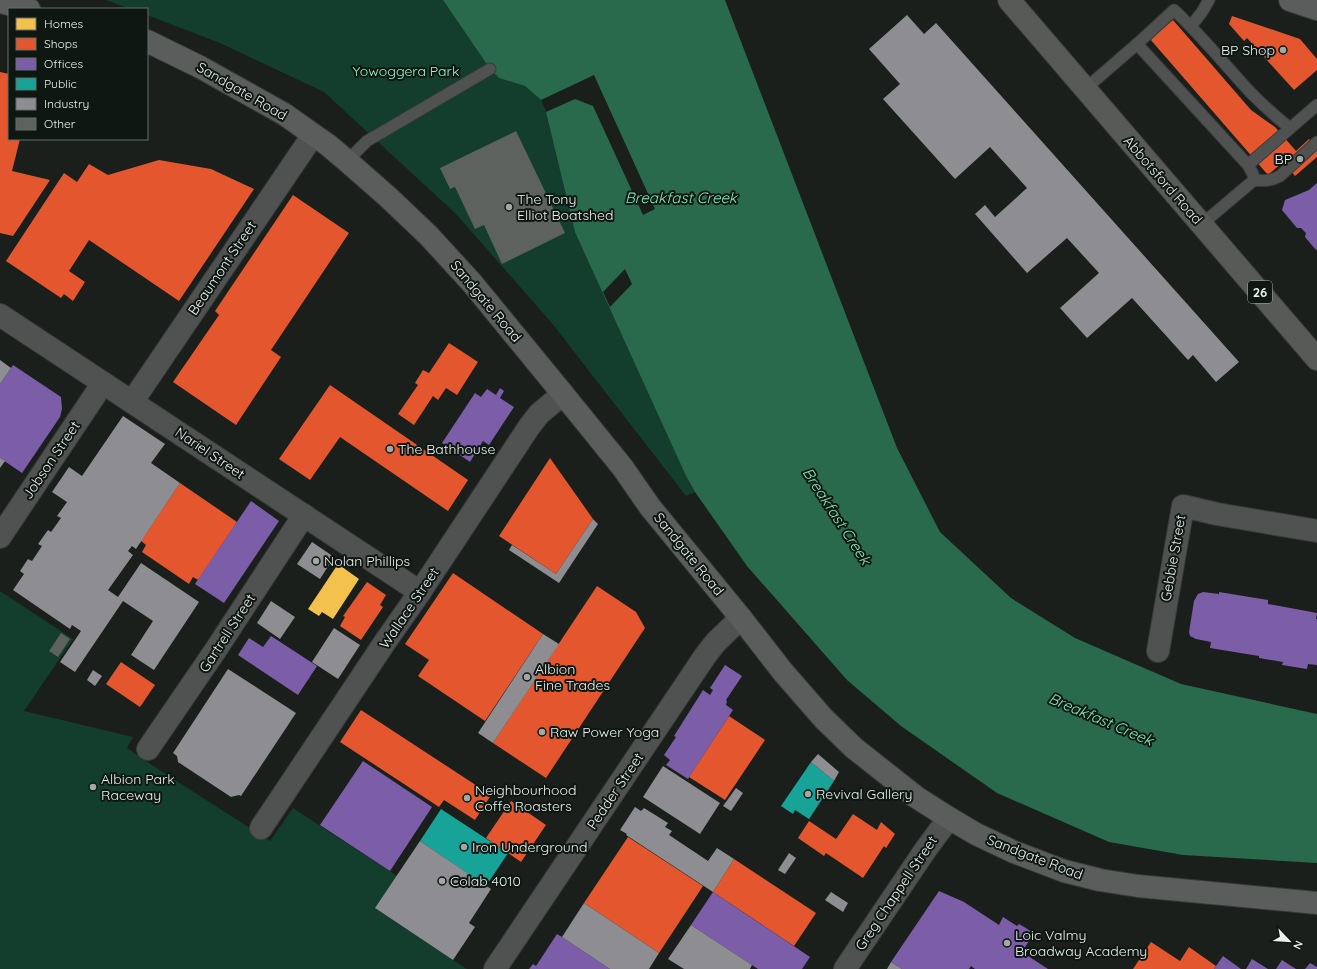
<svg xmlns="http://www.w3.org/2000/svg" width="1317" height="969" viewBox="0 0 1317 969" font-family="Quicksand,sans-serif">
<style>
.green{fill:#133d2c}
.water{fill:#29694c}
.pier{fill:#1a1f1c}
.homes{fill:#f2c14e}
.shops{fill:#e4572e}
.offices{fill:#7b5ea7}
.public{fill:#17a398}
.industry{fill:#8d8d92}
.building{fill:#5d625f}
.lines{fill:none;stroke-linecap:round;stroke-linejoin:round}
.service-casing{stroke:#383c39;stroke-width:13}
.minor-casing{stroke:#383c39;stroke-width:24}
.secondary-casing{stroke:#383c39;stroke-width:24}
.trunk-casing{stroke:#383c39;stroke-width:24}
.service{stroke:#505251;stroke-width:11}
.minor{stroke:#505251;stroke-width:22}
.secondary{stroke:#5b5d5c;stroke-width:22}
.trunk{stroke:#585a58;stroke-width:22}
.poi-dot{fill:#a2a8a4;stroke:#0f1713;stroke-width:1.5}
.labels{text-anchor:middle;dominant-baseline:central;stroke-width:4;stroke-linejoin:round;paint-order:stroke}
.shield{fill:#0f1713;stroke:#a9b0ac;stroke-width:1}
.shield-label{font-size:13px;font-weight:bold;fill:#ebf1ed}
.poi-label{font-size:14px;fill:#ebf1ed;stroke:#0f1713;text-anchor:start}
.park-label{font-size:14px;fill:#96f9c8;stroke:#0f1713}
.street-label{font-size:14px;fill:#ebf1ed;stroke:#0f1713}
.water-label{font-size:15px;font-style:italic;fill:#84e7b7;stroke:#0f1713}
</style>
<rect width="100%" height="100%" fill="#1a1f1c"/>
<g class="green">
<path d="M106,0H443L490,69L499,78L525,86L541,100L546,112L610,307L686,476L695,492L686,496L551,322L456,214L324,92L220,43L147,15V9H130Z"/>
<path d="M0,591L73,639L24,711L133,737L127,748L155,767L270,841L293,808L397,876L376,909L467,969H0Z"/>
</g>
<path class="water" d="M443,0H725L897,448L940,532L1011,598L1075,638L1181,684L1317,714V863L1183,855L1109,842L997,793L901,726L847,680L747,566L695,492L686,476L575,232L546,112L541,100L525,86L499,78L490,69Z"/>
<g class="pier">
<path d="M594,75L655,209L643,215L593,106L575,99L546,112L541,100Z"/>
<path d="M625,269L632,284L610,307L603,292Z"/>
</g>
<path class="homes" d="M338,564L359,579L333,619L322,612L319,616L308,609Z"/>
<g class="shops">
<path d="M1232,16L1300,39L1317,59V70L1294,90L1247,38L1244,41L1229,24Z"/>
<path d="M1173,20L1251,110L1275,127L1296,151L1309,139L1317,147V157L1295,176L1283,162L1268,175L1150,39Z"/>
<path d="M0,72L9,74V139H20L12,171L50,180L13,236L0,233Z"/>
<path d="M159,160L211,169L254,189L179,301L89,240L69,271L85,282L73,301L64,294L61,298L6,261L64,173L77,182L89,164L108,175Z"/>
<path d="M293,195L349,233L271,350L281,357L236,425L173,382L219,315L215,311Z"/>
<path d="M449,343L478,362L457,395L446,388L438,400L433,396L414,425L398,414L418,385L415,383L423,370L429,373Z"/>
<path d="M330,385L468,480L448,511L340,437L310,480L279,459Z"/>
<path d="M550,458L593,519L556,574L499,536Z"/>
<path d="M180,483L237,522L198,580L193,577L189,584L142,552L146,545L141,541Z"/>
<path d="M453,573L543,634L485,721L418,676L429,660L405,644Z"/>
<path d="M367,582L386,595L380,605L383,607L361,640L340,626L345,617L343,616Z"/>
<path d="M597,586L636,612L645,628L546,778L493,743Z"/>
<path d="M121,662L155,685L140,707L106,684Z"/>
<path d="M361,710L491,795L475,820L444,800L439,807L340,742Z"/>
<path d="M729,716L765,740L725,800L689,777Z"/>
<path d="M511,801L546,825L521,862L486,838Z"/>
<path d="M853,814L877,830L881,822L895,834L886,848L884,846L863,878L826,853L824,856L798,838L809,821L836,839Z"/>
<path d="M628,837L703,886L659,953L584,903Z"/>
<path d="M734,859L816,913L794,946L713,892Z"/>
<path d="M1151,942L1180,961L1189,947L1216,966L1214,969H1133Z"/>
</g>
<g class="offices">
<path d="M1317,183V249L1316,250L1305,237L1306,233L1301,228H1297L1282,210L1285,200L1309,190Z"/>
<path d="M13,365L61,397L62,409L60,417L22,473L0,458V384Z"/>
<path d="M500,388L504,391L500,398L514,407L489,445L483,441L470,462L442,443L475,393L481,397L487,389L496,395Z"/>
<path d="M251,501L279,521L224,603L195,584Z"/>
<path d="M1203,592L1219,594V592L1268,600V604L1317,613L1316,619H1317V665L1308,664L1307,669L1282,665L1283,662L1259,658V656L1210,648L1211,642L1196,639L1190,636L1189,632L1194,601L1198,594Z"/>
<path d="M271,636L317,666L298,695L238,655L249,638L263,647Z"/>
<path d="M725,665L742,676L726,700L727,701L726,705L733,710L688,779L666,765L670,760L664,755L676,737L674,736L703,690L710,695L713,690L710,688Z"/>
<path d="M363,761L432,807L390,871L320,825Z"/>
<path d="M939,891L964,902L999,925L1003,917L1017,926L1019,924L1034,933L1022,952L1048,969H975L971,966L969,969H902L891,962Z"/>
<path d="M713,892L810,957L802,969H758L691,925Z"/>
<path d="M557,934L562,937L610,969H529L533,964L536,966Z"/>
<path d="M1223,956L1241,969H1214Z"/>
<path d="M1252,959L1268,969H1246Z"/>
<path d="M1282,960L1296,969H1276Z"/>
<path d="M1310,963L1317,967V969H1305Z"/>
</g>
<g class="public">
<path d="M811,762L834,781L809,819L795,810L793,814L781,806Z"/>
<path d="M441,809L508,853L486,886L420,841Z"/>
</g>
<g class="industry">
<path d="M907,15L924,34L936,23L1239,362L1216,382L1193,355L1188,360L1132,298L1087,338L1060,308L1099,273L1067,238L1027,273L975,214L985,205L995,217L1027,188L990,147L955,179L883,99L900,84L869,49Z"/>
<path d="M0,360L11,368L0,384Z"/>
<path d="M123,416L165,444L151,463L180,483L136,549L132,546L128,551L133,555L108,590L118,597L141,563L199,602L154,670L131,655L153,621L123,601L75,672L60,662L81,631L72,625L70,629L13,590L24,574L20,571L28,559L32,561L42,546L38,544L48,530L51,532L61,518L57,516L67,502L52,492L69,467L82,476Z"/>
<path d="M0,458L5,461L0,468Z"/>
<path d="M593,519L598,524L559,583L509,550L512,545L556,574Z"/>
<path d="M312,542L334,557L320,579L297,564Z"/>
<path d="M271,601L295,617L280,639L257,623Z"/>
<path d="M334,628L360,645L338,679L312,662Z"/>
<path d="M543,634L559,644L493,743L478,733Z"/>
<path d="M228,669L296,713L241,796L239,795L231,797L178,762L177,756L173,753Z"/>
<path d="M93,670L102,676L95,686L87,680Z"/>
<path d="M818,754L839,772L834,781L811,762Z"/>
<path d="M663,766L720,803L700,834L643,797Z"/>
<path d="M736,788L743,793L731,811L723,806Z"/>
<path d="M635,807L641,811L644,808L668,823L665,827L672,831L669,835L708,861L717,848L734,859L713,892L626,835L627,834L620,830Z"/>
<path d="M420,841L491,889L469,923L475,927L453,960L375,908Z"/>
<path d="M789,853L796,858L785,874L778,870Z"/>
<path d="M831,892L848,903L843,912L825,900Z"/>
<path d="M584,903L659,953L649,969H610L562,937Z"/>
<path d="M691,925L752,965L750,969H684L668,959Z"/>
<path d="M891,962L902,969H887Z"/>
</g>
<g class="building">
<path d="M516,131L565,233L502,264L484,225L475,229L455,187L450,189L440,168Z"/>
<path d="M61,633L70,639L58,657L49,651Z"/>
</g>
<g class="lines">
<defs>
<g id="service">
<path d="M1191,26L1202,12L1209,0"/>
<path d="M1137,44L1248,165L1253,174L1254,180"/>
<path d="M1085,89L1137,44L1174,10C1202,36 1225,65 1251,93C1263,105 1276,117 1290,128"/>
<path d="M347,161L367,141L490,69"/>
<path d="M1248,165L1317,105"/>
<path d="M1202,224L1254,180C1264,181 1271,181 1280,176L1317,142"/>
</g>
<g id="minor">
<path d="M0,315L420,592"/>
<path d="M132,402L313,135"/>
<path d="M0,537L103,383"/>
<path d="M1158,651L1183,506L1217,514L1317,531"/>
<path d="M148,749L215,651L304,515"/>
<path d="M261,828L385,642L420,592L529,427L539,414L563,394"/>
<path d="M495,969L705,656L716,642L741,618"/>
<path d="M845,969L926,849L949,818"/>
</g>
<g id="secondary">
<path d="M1290,0L1317,9"/>
<path d="M0,2L29,9"/>
<path d="M147,41L200,67L284,114L328,145L347,161L388,197L429,236L472,283L563,394L623,468L650,507L741,618L783,672L824,719L854,748L916,797L949,818L976,834L1014,852L1064,871L1100,880L1138,886L1317,903"/>
</g>
<path id="trunk" d="M1009,0L1317,359"/>
</defs>
<use href="#service" class="service-casing"/>
<use href="#minor" class="minor-casing"/>
<use href="#secondary" class="secondary-casing"/>
<use href="#trunk" class="trunk-casing"/>
<use href="#service" class="service"/>
<use href="#minor" class="minor"/>
<use href="#secondary" class="secondary"/>
<use href="#trunk" class="trunk"/>
</g>
<g class="poi-dot">
<circle cx="1283" cy="50" r="4"/>
<circle cx="1300" cy="159" r="4"/>
<circle cx="509" cy="207" r="4"/>
<circle cx="390" cy="449" r="4"/>
<circle cx="316" cy="561" r="4"/>
<circle cx="527" cy="677" r="4"/>
<circle cx="542" cy="732" r="4"/>
<circle cx="93" cy="787" r="4"/>
<circle cx="808" cy="794" r="4"/>
<circle cx="467" cy="798" r="4"/>
<circle cx="464" cy="847" r="4"/>
<circle cx="442" cy="881" r="4"/>
<circle cx="1007" cy="943" r="4"/>
</g>
<g class="labels">
<rect class="shield" x="1248" y="281" width="24" height="22" rx="3"/>
<g class="shield-label">
<text x="1260" y="292">26</text>
</g>
<g class="poi-label">
<text x="1275" y="50" text-anchor="end">BP Shop</text>
<text x="1292" y="159" text-anchor="end">BP</text>
<text x="517" y="199">The Tony<tspan x="517" dy="16">Elliot Boatshed</tspan></text>
<text x="398" y="449">The Bathhouse</text>
<text x="324" y="561">Nolan Phillips</text>
<text x="535" y="669">Albion<tspan x="535" dy="16">Fine Trades</tspan></text>
<text x="550" y="732">Raw Power Yoga</text>
<text x="101" y="779">Albion Park<tspan x="101" dy="16">Raceway</tspan></text>
<text x="475" y="790">Neighbourhood<tspan x="475" dy="16">Coffe Roasters</tspan></text>
<text x="816" y="794">Revival Gallery</text>
<text x="472" y="847">Iron Underground</text>
<text x="450" y="881">Colab 4010</text>
<text x="1015" y="935">Loic Valmy<tspan x="1015" dy="16">Broadway Academy</tspan></text>
</g>
<g class="park-label">
<text x="406" y="71">Yowoggera Park</text>
</g>
<g class="street-label">
<text transform="translate(242 91) rotate(30)">Sandgate Road</text>
<text transform="translate(1163 180) rotate(49)">Abbotsford Road</text>
<text transform="translate(222 268) rotate(-56)">Beaumont Street</text>
<text transform="translate(486 301) rotate(50)">Sandgate Road</text>
<text transform="translate(210 453) rotate(34)">Nariel Street</text>
<text transform="translate(51 460) rotate(-56)">Jobson Street</text>
<text transform="translate(689 554) rotate(51)">Sandgate Road</text>
<text transform="translate(1173 558) rotate(-80)">Gebbie Street</text>
<text transform="translate(409 608) rotate(-56)">Wallace Street</text>
<text transform="translate(227 633) rotate(-57)">Gartrell Street</text>
<text transform="translate(615 791) rotate(-56)">Pedder Street</text>
<text transform="translate(1035 857) rotate(21)">Sandgate Road</text>
<text transform="translate(896 893) rotate(-56)">Greg Chappell Street</text>
</g>
<g class="water-label">
<text x="681" y="197">Breakfast Creek</text>
<text transform="translate(837 516) rotate(57)">Breakfast Creek</text>
<text transform="translate(1101 719) rotate(23)">Breakfast Creek</text>
</g>
</g>
<rect x="8" y="8" width="140" height="132" fill="#0f1713" stroke="#676e6a"/>
<rect x="16" y="18" width="20" height="12" fill="#f2c14e" stroke="#676e6a"/>
<text x="44" y="28" font-size="12" fill="#ebf1ed">Homes</text>
<rect x="16" y="38" width="20" height="12" fill="#e4572e" stroke="#676e6a"/>
<text x="44" y="48" font-size="12" fill="#ebf1ed">Shops</text>
<rect x="16" y="58" width="20" height="12" fill="#7b5ea7" stroke="#676e6a"/>
<text x="44" y="68" font-size="12" fill="#ebf1ed">Offices</text>
<rect x="16" y="78" width="20" height="12" fill="#17a398" stroke="#676e6a"/>
<text x="44" y="88" font-size="12" fill="#ebf1ed">Public</text>
<rect x="16" y="98" width="20" height="12" fill="#8d8d92" stroke="#676e6a"/>
<text x="44" y="108" font-size="12" fill="#ebf1ed">Industry</text>
<rect x="16" y="118" width="20" height="12" fill="#5d625f" stroke="#676e6a"/>
<text x="44" y="128" font-size="12" fill="#ebf1ed">Other</text>
<g transform="translate(1289 941) rotate(115)" stroke="#0f1713" stroke-width="3" paint-order="stroke">
<path d="M0-3L7 15L0 10L-7 15Z" fill="#ebf1ed"/>
<text y="-6" font-size="11" font-weight="bold" text-anchor="middle" fill="#ebf1ed">N</text>
</g>
</svg>
